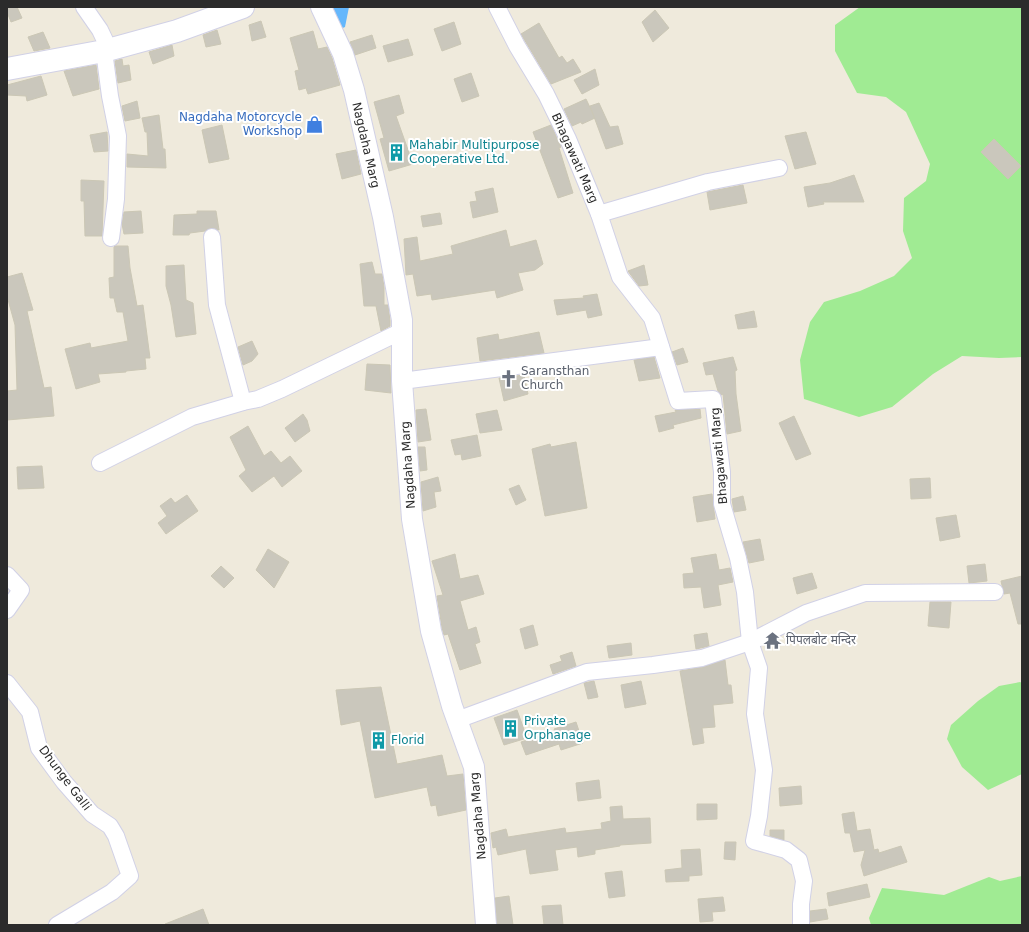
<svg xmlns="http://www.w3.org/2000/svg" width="1029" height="932" viewBox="0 0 1029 932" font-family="'DejaVu Sans','Noto Sans Devanagari',sans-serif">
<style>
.green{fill:#a0eb93}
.water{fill:#64b7fc}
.building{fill:#cac7bc;stroke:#cbc7b5}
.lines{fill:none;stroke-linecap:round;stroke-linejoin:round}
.minor-casing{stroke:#d1d1e6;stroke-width:18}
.tertiary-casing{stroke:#d1d1e6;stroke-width:22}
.secondary-casing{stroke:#d1d1e6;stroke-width:24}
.minor{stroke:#fff;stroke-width:16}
.tertiary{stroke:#fff;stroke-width:20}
.secondary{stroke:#fff;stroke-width:22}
.labels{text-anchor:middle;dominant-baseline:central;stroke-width:4;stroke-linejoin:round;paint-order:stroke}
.shop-label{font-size:12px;fill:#366cbe;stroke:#fff;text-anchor:end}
.street-label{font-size:12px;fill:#2b2b2b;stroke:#fff}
.culture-label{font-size:12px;fill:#0d838f;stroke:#fff;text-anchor:start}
.worship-label{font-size:12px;fill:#5b616d;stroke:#fff;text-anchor:start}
</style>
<rect width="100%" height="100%" fill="#efeadc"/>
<g class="green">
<path d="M860,7H1022V357L999,358L962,356L933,374L892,407L859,417L804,399L800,360L810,322L824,302L860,291L894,276L912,258L903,231L904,198L926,181L930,164L906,112L886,97L857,93L835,51V25Z"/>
<path d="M1020,682L1022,683V774L988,790L962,767L947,739L951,725L978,701L999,686Z"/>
<path d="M1022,876V925H871L869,918L882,888L944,895L989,877L1000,881Z"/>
</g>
<path class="water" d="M326,7H349L345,27L338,30Z"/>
<g class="building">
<path d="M7,7H17L22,18L11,22L7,12Z"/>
<path d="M655,10L669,28L653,42L642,22Z"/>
<path d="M261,21L266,37L252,41L249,25Z"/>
<path d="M454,22L461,44L442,51L434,29Z"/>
<path d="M539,23L559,58L562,56L567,63L573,59L581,72L551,84L521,34Z"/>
<path d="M217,30L221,44L206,47L203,35Z"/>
<path d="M313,31L318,49L327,47L332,58L340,85L308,94L306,88L299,90L295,71L299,70L290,38Z"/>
<path d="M43,32L50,48L34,51L28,37Z"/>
<path d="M372,35L376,48L355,55L350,42Z"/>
<path d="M408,39L413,55L388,62L383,46Z"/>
<path d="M172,45L174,56L153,64L149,52Z"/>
<path d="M122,59L123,66L129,65L131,80L118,83L115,61Z"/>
<path d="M96,65L99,89L73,96L64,71Z"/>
<path d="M595,69L599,85L582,94L574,80Z"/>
<path d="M471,73L479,96L462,102L454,79Z"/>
<path d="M41,76L47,95L27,101L26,96L7,95V85Z"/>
<path d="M399,95L404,113L396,116L413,164L389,171L380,139L384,138L374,102Z"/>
<path d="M586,99L595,118L582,124L581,122L572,126L564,109Z"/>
<path d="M137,101L140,118L125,121L122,106Z"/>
<path d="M599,103L610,127L618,126L623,144L606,149L590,106Z"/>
<path d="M159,115L163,149H165L166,168L127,167V154L148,156L147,132H145L142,118Z"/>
<path d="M222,125L229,159L209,163L202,130Z"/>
<path d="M551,125L561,147L559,148L573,193L558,198L533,132Z"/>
<path d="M107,132L108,151L94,152L90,135Z"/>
<path d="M806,132L816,164L795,169L785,136Z"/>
<path d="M994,139L1021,166L1008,179L981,152Z"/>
<path d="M356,150L361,174L342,179L336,154Z"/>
<path d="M854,175L864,202H823L824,204L808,207L804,187L830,183Z"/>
<path d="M81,180L104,181L102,236H85L84,201H81Z"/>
<path d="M743,185L747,203L710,210L707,192Z"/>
<path d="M493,188L498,212L473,218L470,202L477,201L475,192Z"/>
<path d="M141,211L143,233L124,234L122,224L124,212Z"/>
<path d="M197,211H216L219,230L211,228L205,231L190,233L189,235H173L174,215L197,214Z"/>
<path d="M440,213L442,224L423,227L421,216Z"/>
<path d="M506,230L510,247L536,240L543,264L535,270L518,273L523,290L497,298L495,290L432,300L431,294L417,296L413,274L406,275L404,239L417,237L420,261L453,254L451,246Z"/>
<path d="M115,246H128L130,268L137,306L143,305L150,358H145L146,369L126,371V372L98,374L100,382L76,389L65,349L90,343L91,348L128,341L123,312H117L114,298H110L109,278L114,277V247Z"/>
<path d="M372,262L375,274H382L384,287V305H388L390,321V326L381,331L376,306H364L360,264Z"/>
<path d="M184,265L186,300L193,303L196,334L176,337L171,305L166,286V266Z"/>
<path d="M644,265L648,285L639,286L628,271Z"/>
<path d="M22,273L33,310L27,311L44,388L51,387L54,416L7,420V391L17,390L15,325L7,296V277Z"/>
<path d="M597,294L602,315L588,318L586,310L557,315L554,300L584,298L583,296Z"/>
<path d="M754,311L757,327L738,329L735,315Z"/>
<path d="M539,332L544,353L480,361L477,338L498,334L499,340Z"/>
<path d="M252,341L258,354L252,361L243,365L238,347Z"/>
<path d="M683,348L688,362L677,365L672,352Z"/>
<path d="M654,357L660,378L639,381L634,360Z"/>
<path d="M733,357L737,370L735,371L736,394L741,431L727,434L723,394L721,395L718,391L713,374L706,375L703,363Z"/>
<path d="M367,364L390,365L391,393L365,390Z"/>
<path d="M524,375L528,394L504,401L499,378Z"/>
<path d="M426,409L431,440L418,442L416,410Z"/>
<path d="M700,409L701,418L673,425L674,428L659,432L655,416L676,412L675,410Z"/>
<path d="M497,410L502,430L480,433L476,414Z"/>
<path d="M303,414L307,420L310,431L295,442L285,428Z"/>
<path d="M794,416L811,454L796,460L779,423Z"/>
<path d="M248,426L264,456L271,451L281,463L290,456L302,471L282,487L274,476L252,492L239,476L246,470L230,437Z"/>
<path d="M477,435L481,456L462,460L461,454L455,455L451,440Z"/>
<path d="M576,442L587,508L545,516L532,449L550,444L551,447Z"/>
<path d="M418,447H425L427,470L420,471Z"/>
<path d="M42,466L44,488L18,489L17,467Z"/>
<path d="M438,477L441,491L434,492L436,507L423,511L421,482Z"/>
<path d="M930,478L931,498L911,499L910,479Z"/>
<path d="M519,485L526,500L516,505L509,489Z"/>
<path d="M712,494L715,519L697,522L693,497Z"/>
<path d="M187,495L198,511L166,534L158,523L167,516L160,506L171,498L175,503Z"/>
<path d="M743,496L746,510L734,512L732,499Z"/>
<path d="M956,515L960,537L940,541L936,518Z"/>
<path d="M760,539L764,560L749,563L743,542Z"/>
<path d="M268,549L289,562L274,588L256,570Z"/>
<path d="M455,554L460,579L478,575L484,594L460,601L468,630L476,627L480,642L475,644L481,663L460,670L448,634L444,635L442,628L437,596L443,595L432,561Z"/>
<path d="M716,554L719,570L730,568L733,582L718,585L721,605L704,608L701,587L684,588L683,574L694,573L691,558Z"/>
<path d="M985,564L987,581L969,583L967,566Z"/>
<path d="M221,566L234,578L224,588L211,576Z"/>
<path d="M812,573L817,588L797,594L793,578Z"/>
<path d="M1022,576V624H1018L1010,593L1004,594L1001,581Z"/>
<path d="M930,602H951L949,628L928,626Z"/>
<path d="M533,625L538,645L525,649L520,629Z"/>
<path d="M707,633L709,646L696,649L694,635Z"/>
<path d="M631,643L632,655L609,658L607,646Z"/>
<path d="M572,652L576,666L553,674L550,665L562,661L560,656Z"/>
<path d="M725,660L728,685H731L733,703L713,705L715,727L702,728L704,743L693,745L680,671L703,667Z"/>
<path d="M594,681L598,697L588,699L584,683Z"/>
<path d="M641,681L646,704L625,708L621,685Z"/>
<path d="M381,687L397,764L442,755L447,776L463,774L466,810L438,816L436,805L431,806L427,787L375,798L360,721L341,725L336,690Z"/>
<path d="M517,710L527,738L504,745L494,718Z"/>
<path d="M576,722L583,743L561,750L559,744L526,755L521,742L555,731L554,729Z"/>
<path d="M599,780L601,798L578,801L576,783Z"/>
<path d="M801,786L802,804L780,806L779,788Z"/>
<path d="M697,804H717V819L697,820Z"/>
<path d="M622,806L623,819L650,818L651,843L620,845V846L595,850V854L578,857L577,847L555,850L558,870L530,874L526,849L498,855L496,847L493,848L491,833L506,829L508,837L565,828L566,833L602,829L601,823L611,821L610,807Z"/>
<path d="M854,812L857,831L870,829L874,850L878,849L879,853L901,846L907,862L864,876L861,865L865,850L854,852L850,833H845L842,814Z"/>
<path d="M770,830H784V840L770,836Z"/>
<path d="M725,842H736L735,860L724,859Z"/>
<path d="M700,849L702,875L689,876V881L666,882L665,870L682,868L681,850Z"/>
<path d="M622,871L625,896L609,898L605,873Z"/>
<path d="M867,884L870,897L829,906L827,893Z"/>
<path d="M509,896L513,925H497L495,898Z"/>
<path d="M723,897L725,911L712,912L713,921L700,922L698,899Z"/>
<path d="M561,905L563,925H544L542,906Z"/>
<path d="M203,909L209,925H165V924Z"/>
<path d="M826,909L828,919L810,922V911Z"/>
</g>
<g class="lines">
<defs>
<g id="minor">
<path d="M84,7L100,30L109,49"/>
<path d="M497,7L517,46L546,94L568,139L599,214L620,277L652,318L678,401L713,399L722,472V504L738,558L745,592L750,642L759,668L755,714L764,770L759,816L754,841L786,850L799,860L804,881L801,904V925"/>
<path d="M104,51L110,96L118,136L116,199L111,238"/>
<path d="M599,214L708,182L779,168"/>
<path d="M212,237L217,305L243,402"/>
<path d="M402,381L661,347"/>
<path d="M100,463L192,417L243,402L258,399L282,389L402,331"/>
<path d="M7,575L21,590L7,610"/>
<path d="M7,683L30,712L39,748L64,782L92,814L110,826L116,836L130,876L112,892L57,925"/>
<path d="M457,720L587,672L653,665L702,658L750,642L806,613L865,593L995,592"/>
</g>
<path id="tertiary" d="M321,7L343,54L354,90L383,217L402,320V381L412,519L431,631L452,706L474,767L486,925"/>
<path id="secondary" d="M7,69L104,51L177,31L243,7"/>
</defs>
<use href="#minor" class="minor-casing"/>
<use href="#tertiary" class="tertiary-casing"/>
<use href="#secondary" class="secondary-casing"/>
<use href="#minor" class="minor"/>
<use href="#tertiary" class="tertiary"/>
<use href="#secondary" class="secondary"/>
</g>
<defs>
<symbol id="shop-bare" viewBox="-9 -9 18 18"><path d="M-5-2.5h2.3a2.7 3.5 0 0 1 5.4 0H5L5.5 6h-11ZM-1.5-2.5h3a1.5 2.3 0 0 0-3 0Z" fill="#3f7fe0" stroke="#fff" stroke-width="2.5" paint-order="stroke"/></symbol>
<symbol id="building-bare" viewBox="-9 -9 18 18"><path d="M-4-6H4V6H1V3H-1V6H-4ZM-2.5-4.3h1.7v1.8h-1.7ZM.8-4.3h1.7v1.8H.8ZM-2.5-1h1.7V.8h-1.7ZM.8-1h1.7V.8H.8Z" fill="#0f9aa8" stroke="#fff" stroke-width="2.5" paint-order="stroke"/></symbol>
<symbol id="church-bare" viewBox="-9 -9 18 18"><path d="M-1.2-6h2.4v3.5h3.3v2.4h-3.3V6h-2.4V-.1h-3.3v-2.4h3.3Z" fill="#6b7280" stroke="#fff" stroke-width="2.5" paint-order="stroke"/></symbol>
<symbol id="temple-bare" viewBox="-9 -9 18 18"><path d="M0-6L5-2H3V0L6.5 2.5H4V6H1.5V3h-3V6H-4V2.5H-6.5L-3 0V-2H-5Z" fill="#6b7280" stroke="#fff" stroke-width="2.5" paint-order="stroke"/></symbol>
</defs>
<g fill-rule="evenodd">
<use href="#shop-bare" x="302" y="112" width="25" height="25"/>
<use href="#building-bare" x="384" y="140" width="25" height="25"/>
<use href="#church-bare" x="496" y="366" width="25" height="25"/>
<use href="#temple-bare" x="760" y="628" width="25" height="25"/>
<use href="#building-bare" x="498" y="716" width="25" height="25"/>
<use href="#building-bare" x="366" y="728" width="25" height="25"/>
</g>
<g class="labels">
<g class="shop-label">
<text x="302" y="117">Nagdaha Motorcycle<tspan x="302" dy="14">Workshop</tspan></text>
</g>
<g class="street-label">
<text transform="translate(366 145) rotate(77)">Nagdaha Marg</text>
<text transform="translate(575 158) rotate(66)">Bhagawati Marg</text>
<text transform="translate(719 456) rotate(-95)">Bhagawati Marg</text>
<text transform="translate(408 465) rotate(-94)">Nagdaha Marg</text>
<text transform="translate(65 778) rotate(53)">Dhunge Galli</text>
<text transform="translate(478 816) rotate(-95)">Nagdaha Marg</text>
</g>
<g class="culture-label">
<text x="409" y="145">Mahabir Multipurpose<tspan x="409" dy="14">Cooperative Ltd.</tspan></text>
<text x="524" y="721">Private<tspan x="524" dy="14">Orphanage</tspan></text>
<text x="391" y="740">Florid</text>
</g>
<g class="worship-label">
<text x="521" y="371">Saransthan<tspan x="521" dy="14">Church</tspan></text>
<text x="786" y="640">पिपलबोट मन्दिर</text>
</g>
</g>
<rect width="1029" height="932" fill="none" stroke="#2b2b2b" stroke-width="16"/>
</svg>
